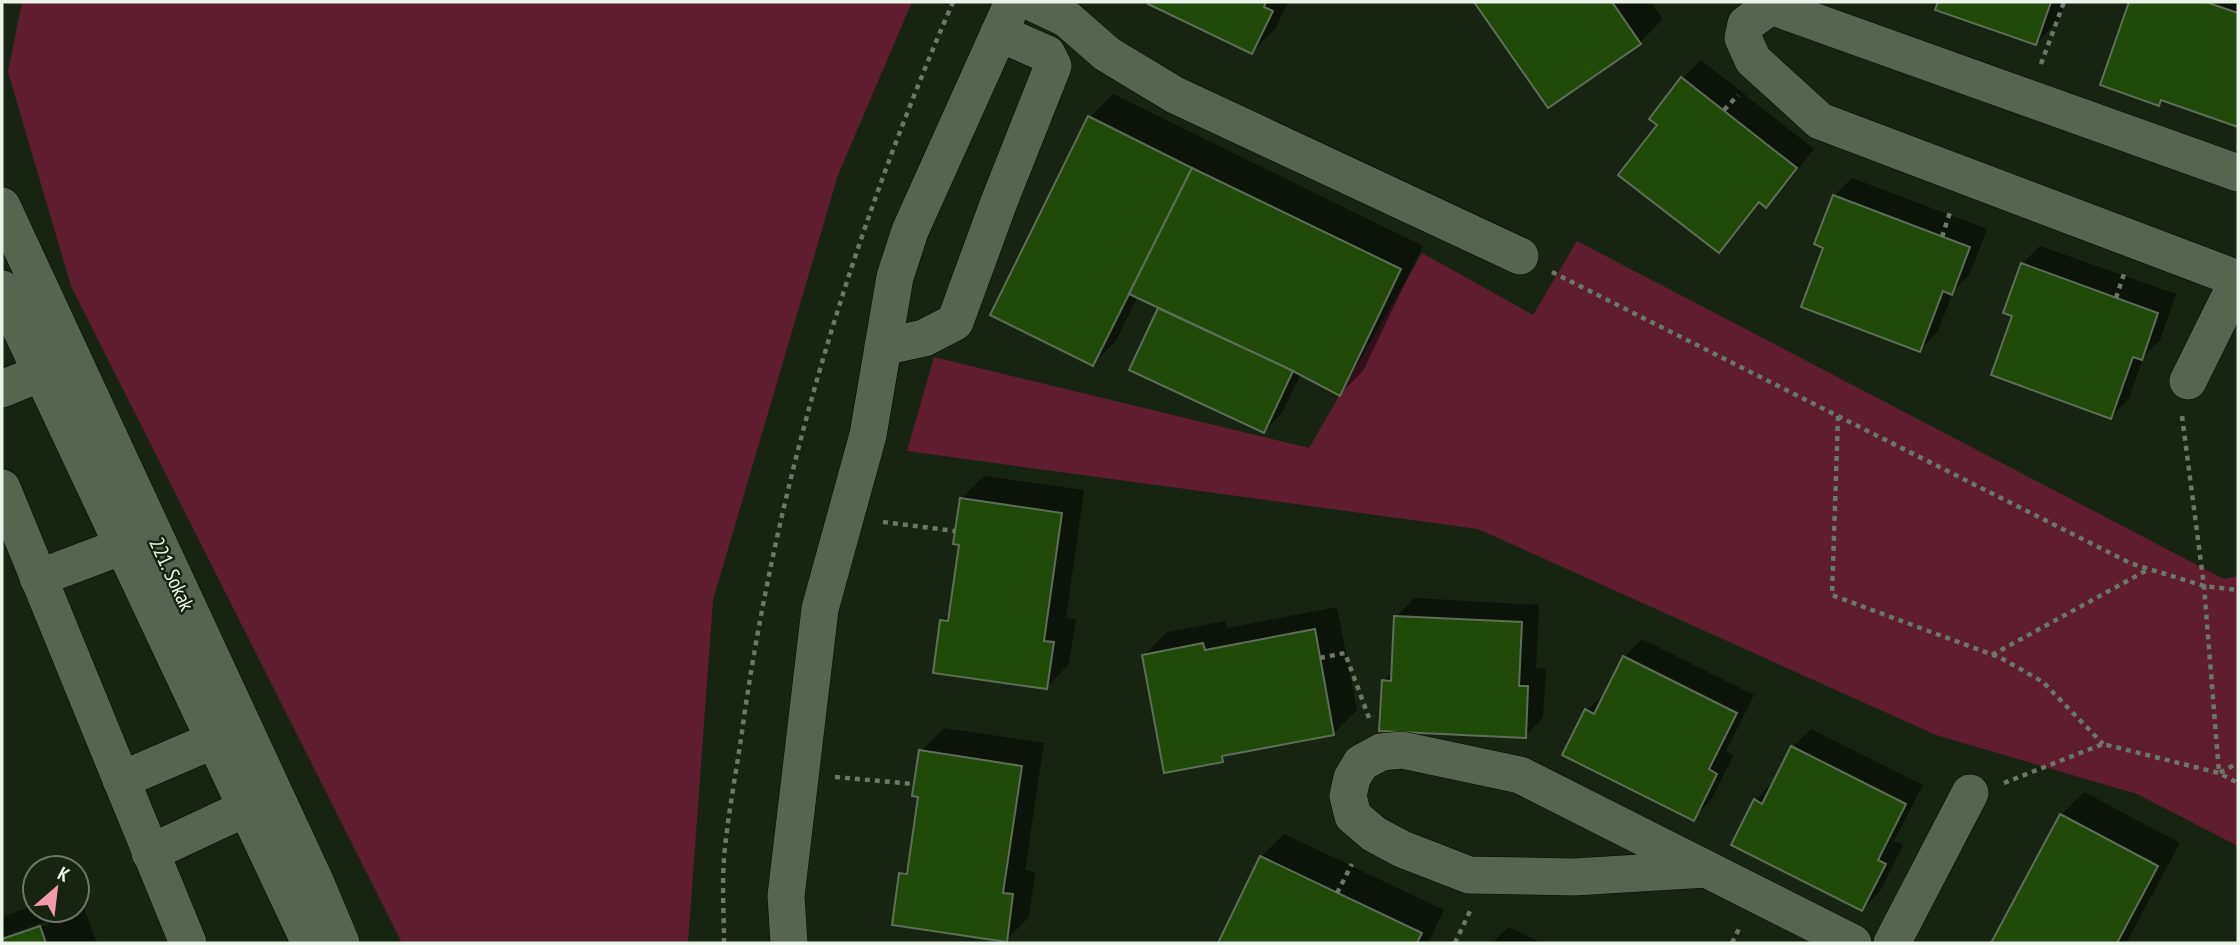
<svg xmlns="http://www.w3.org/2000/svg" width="2240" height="945" viewBox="0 0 2240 945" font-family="'PT Sans Narrow',sans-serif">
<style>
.green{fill:#601d30}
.shadow{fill:#0007}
.building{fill:#214908;stroke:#5f6e59;stroke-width:2}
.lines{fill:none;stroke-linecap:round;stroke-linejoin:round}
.minor-casing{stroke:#030d01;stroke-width:38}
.path{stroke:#6b7767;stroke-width:4.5;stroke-dasharray:5 5;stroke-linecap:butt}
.minor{stroke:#566550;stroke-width:37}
.labels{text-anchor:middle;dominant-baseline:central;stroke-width:5;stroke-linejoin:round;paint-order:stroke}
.street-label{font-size:21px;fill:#ebf4e8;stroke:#172412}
</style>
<rect width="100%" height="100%" fill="#172412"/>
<g class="green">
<path d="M22,2H912L838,175L713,600L688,943H402L71,286L8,72Z"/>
<path d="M1577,241L2224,579L2238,576V846L2137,794L1936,735L1478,529L907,451L934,357L1309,448L1422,253L1533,315Z"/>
</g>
<g class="shadow">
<path d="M1151,2H1288L1275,29L1252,52Z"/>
<path d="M1476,2H1650L1663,19L1640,42L1549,106Z"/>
<path d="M1940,2H2065L2059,20L2036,43L1937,9Z"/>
<path d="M2131,2H2238V125L2164,99L2158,104L2102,84Z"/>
<path d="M1701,60L1814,149L1784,187L1766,205L1761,201L1737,232L1719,251L1682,79Z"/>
<path d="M1113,94L1423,246L1363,371L1340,394L1301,373L1282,413L1264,431L1160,309L1162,307L1138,296L1116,341L1093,364L1090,117Z"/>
<path d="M1852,178L1987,229L1970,274L1954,290L1938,331L1920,350L1834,196Z"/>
<path d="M2040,246L2176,294L2160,340L2144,356L2129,398L2111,417L2022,264Z"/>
<path d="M984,476L1084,490L1066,618L1076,619L1069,664L1046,688L942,621L951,612L961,543V499Z"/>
<path d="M1414,598L1539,605L1536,668L1546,669L1543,718L1525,736L1383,681L1393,671L1396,617Z"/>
<path d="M1337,607L1357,710L1334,733L1230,752L1222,760L1144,655L1167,632L1226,621L1227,628Z"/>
<path d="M1642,639L1754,695L1726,751L1734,755L1711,800L1693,818L1587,710L1606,693L1624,657Z"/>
<path d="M944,728L1044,743L1025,870L1035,872L1029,917L1006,940L901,874L910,865L920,795L921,751Z"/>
<path d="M1811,729L1923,785L1894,841L1903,845L1880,891L1862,909L1755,801L1773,782L1793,747Z"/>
<path d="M2084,792L2180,843L2126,943H1993L2061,815Z"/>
<path d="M1284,834L1444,910L1428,943H1220L1261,857Z"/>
<path d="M77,890L97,943H2V941L49,924L48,921L2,937V917L35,905V910H77Z"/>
<path d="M1509,927L1542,943H1492Z"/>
</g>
<g class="building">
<path d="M1149,2H1266L1264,7L1273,11L1252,54L1148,4Z"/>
<path d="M1474,2H1612L1641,44L1548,108Z"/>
<path d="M1938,2H2051L2036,45L1935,10Z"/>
<path d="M2129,2H2206L2238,13V127L2161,100L2159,106L2100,85Z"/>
<path d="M1681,77L1797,168L1766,208L1759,202L1719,253L1618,175L1657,125L1649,119Z"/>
<path d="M1088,116L1192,168L1093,366L990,315Z"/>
<path d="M1192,168L1401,269L1340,396L1293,371L1129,294Z"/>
<path d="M1833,195L1970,247L1952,295L1943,291L1920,352L1801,307L1823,248L1814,244Z"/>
<path d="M2021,263L2158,313L2142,360L2133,357L2111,419L1991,375L2012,316L2003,313Z"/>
<path d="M1158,308L1293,371L1264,433L1129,370Z"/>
<path d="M960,498L1062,513L1044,641L1054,642L1047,689L933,673L940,620L948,621L959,545L953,544Z"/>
<path d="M1394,616L1522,622L1519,686H1528L1526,738L1379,731L1382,680L1391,681Z"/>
<path d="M1315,629L1334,735L1222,756L1223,762L1164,773L1142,655L1203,643L1205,650Z"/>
<path d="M1623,656L1737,713L1709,769L1717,774L1694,821L1562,755L1585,709L1594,714Z"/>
<path d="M1791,746L1906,804L1878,860L1886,864L1862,911L1731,845L1754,799L1762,804Z"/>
<path d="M919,750L1022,766L1003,893L1013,894L1007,942L892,925L899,873L907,874L918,797L912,796Z"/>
<path d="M2060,814L2158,866L2117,943H1991Z"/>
<path d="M1260,856L1422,933L1417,943H1218Z"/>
<path d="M40,926L46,943H2V939Z"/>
</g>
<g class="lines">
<defs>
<g id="minor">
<path d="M1031,2L1067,19L1107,54L1175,95L1520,256"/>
<path d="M2238,173L1771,6L1746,24L1743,38L1753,60L1820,121L2238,279"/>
<path d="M2,206L315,881L341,943"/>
<path d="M2,289L310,943"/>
<path d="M883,347L924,338L955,322L999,202L1053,66L1047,54L999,33"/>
<path d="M2188,381L2238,280"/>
<path d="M2,389L41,373"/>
<path d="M2,488L188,943"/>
<path d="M38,578L123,546"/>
<path d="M121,780L214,740"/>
<path d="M150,853L246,808"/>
<path d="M1706,869L1574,877L1469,875L1402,849L1374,834L1353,816L1348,796L1352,778L1361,763L1381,752L1402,750L1520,775L1853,943"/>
<path d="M789,943L786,896L820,609L868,435L895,277L910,231L1013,2"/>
<path d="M1892,943L1970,793"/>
</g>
</defs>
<use href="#minor" class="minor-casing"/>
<g class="path">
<path d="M2041,64L2064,2"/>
<path d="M1724,110L1738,95"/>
<path d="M1942,237L1951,209"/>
<path d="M1552,272L2130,563L2204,586L2238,590"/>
<path d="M2116,298L2124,274"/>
<path d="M1838,416L1832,595L2001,658L2043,682L2103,744"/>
<path d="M2182,416L2204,586L2219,773L2238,763"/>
<path d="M883,522L955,531"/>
<path d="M1992,655L2149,569"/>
<path d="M1320,658L1345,653L1369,718"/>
<path d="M835,777L914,784"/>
<path d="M2004,783L2103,744L2219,773L2238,783"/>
<path d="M1337,893L1352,864"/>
<path d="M724,943C724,915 722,886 724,858C728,811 738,764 744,717C780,471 854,230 953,2"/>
<path d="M1455,943L1470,911"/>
<path d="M1732,943L1740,927"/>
</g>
<use href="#minor" class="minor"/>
</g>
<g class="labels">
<g class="street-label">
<text transform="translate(172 574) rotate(65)">221. Sokak</text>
</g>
</g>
<rect width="2240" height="945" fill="none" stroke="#ebf4e8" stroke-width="7"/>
<g transform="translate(56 889) rotate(28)"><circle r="33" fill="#172412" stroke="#6c7768" stroke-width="2"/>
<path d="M0-5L12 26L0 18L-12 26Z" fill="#f39aac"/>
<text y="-10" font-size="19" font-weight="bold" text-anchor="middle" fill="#ebf4e8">K</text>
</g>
</svg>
